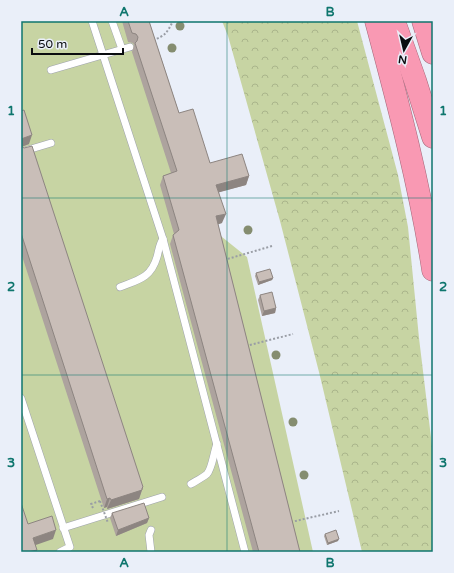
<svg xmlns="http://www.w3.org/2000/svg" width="454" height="573" viewBox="0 0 454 573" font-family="'Varela Round',sans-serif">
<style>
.grass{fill:#c7d4a3}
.forest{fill:url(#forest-crowns)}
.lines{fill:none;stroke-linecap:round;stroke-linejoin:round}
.service-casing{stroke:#9fa3ad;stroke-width:8}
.motorway-casing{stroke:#a5687a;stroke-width:23}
.path{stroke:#999da5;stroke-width:2;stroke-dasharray:2 2;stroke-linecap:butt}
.service{stroke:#fff;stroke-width:7}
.motorway{stroke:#f999b3;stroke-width:22}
.path-bridge{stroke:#999da5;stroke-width:2;stroke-dasharray:2 2;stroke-linecap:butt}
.tree{fill:#858d70}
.wall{fill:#ada39e}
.shaded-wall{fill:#8d8581}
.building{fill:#c9beb8;stroke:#8d8581}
.grid{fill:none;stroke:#0f766e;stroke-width:1;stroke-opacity:0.55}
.neatline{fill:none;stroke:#0f766e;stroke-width:1.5}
.grid-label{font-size:13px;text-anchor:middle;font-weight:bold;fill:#0f766e}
</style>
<defs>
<pattern id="forest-crowns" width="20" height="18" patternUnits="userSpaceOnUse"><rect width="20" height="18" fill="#c7d4a3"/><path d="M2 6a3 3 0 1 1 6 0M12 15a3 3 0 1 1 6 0" fill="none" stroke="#aab58b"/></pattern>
</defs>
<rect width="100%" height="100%" fill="#eaeff9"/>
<path class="grass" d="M21,21H144L217,233L247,257L313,552H21Z"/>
<path class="forest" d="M222,21H357L398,175L408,227L419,338L433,454V552H362L319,372L280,221L228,36Z"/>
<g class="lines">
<defs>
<g id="service">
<path d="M92,21L163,239L245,552"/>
<path d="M112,21L122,49"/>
<path d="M51,70L130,47"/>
<path d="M21,152L51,143"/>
<path d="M120,287C138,280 151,278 157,257C159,250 159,245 163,239"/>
<path d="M21,398L70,547L60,552"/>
<path d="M191,484C196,481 202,478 207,474C212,469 214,451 217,444"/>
<path d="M63,528L162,497"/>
<path d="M151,530L149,535L151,552"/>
</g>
<g id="motorway">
<path d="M376,21C398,103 420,186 433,270"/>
<path d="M394,21L415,80L433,137"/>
<path d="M423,21L433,53"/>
</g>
</defs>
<use href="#service" class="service-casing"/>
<use href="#motorway" class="motorway-casing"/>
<g class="path">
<path d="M153,40C165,36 167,33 173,21"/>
<path d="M224,260L272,246"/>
<path d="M246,346L293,334"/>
<path d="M93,508L91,504L100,501"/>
<path d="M291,522L339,511"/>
</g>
<use href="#service" class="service"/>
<use href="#motorway" class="motorway"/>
<path class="path-bridge" d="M100,501L108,523"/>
</g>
<g class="tree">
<circle cx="180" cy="26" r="4.5"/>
<circle cx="172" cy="48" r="4.5"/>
<circle cx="248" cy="230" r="4.5"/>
<circle cx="276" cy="355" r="4.5"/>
<circle cx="293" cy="422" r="4.5"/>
<circle cx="304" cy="475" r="4.5"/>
</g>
<g class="wall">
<path d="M122,21H149L179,113L210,163L249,176L246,185L219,192L222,223L218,224L300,552H253L170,244L173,235L174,234L160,185L163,176L171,173L132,52L134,45L133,43L128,42Z"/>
<path d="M21,110L29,144L22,147L143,487L139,499L107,509V507L104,508L21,253Z"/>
<path d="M256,273L273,278L272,280L258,285L255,276Z"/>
<path d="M260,295L276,308L275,313L262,316L258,300Z"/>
<path d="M112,513L149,518L147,523L116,536L110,518Z"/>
<path d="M325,534L338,541L327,545L324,536Z"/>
</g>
<g class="shaded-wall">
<path d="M32,135L29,144L21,147V139Z"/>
<path d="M249,176L246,185L213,194L216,185Z"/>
<path d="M226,214L222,223L213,226L216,216Z"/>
<path d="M273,278L272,280L258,285L259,282Z"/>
<path d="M276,308L275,313L262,316L264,311Z"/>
<path d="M143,487L139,499L107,509L111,500Z"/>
<path d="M110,498L107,507L104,508L107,499Z"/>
<path d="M149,518L147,523L116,536L118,530Z"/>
<path d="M56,530L53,539L30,547L33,538Z"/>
<path d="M339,539L338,541L327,545L328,543Z"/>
<path d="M37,550V552H28Z"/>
</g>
<g class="building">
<path d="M128,21H149L179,113L193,109L210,163L242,154L249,176L216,185L226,214L216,216L300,552H259L173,235L179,230L163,176L177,171L135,43L137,41L138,37L136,34L132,33Z"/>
<path d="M21,110V111L24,110L32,135L21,139Z"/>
<path d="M21,146L24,148L32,146L143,487L142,488V490L111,500L110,498L107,499L21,233Z"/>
<path d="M270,269L273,278L259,282L256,273Z"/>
<path d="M272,292L276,308L264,311L260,295Z"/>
<path d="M21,503L28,524L52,516L56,530L33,538L37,550L28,552H21Z"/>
<path d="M144,503L149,518L118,530L112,513Z"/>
<path d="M336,530L339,539L328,543L325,534Z"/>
</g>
<path class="grid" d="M227,21V552M21,198H433M21,375H433"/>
<rect width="454" height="573" fill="none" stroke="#eaeff9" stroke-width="44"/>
<g transform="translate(404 50) rotate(188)" stroke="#eaeff9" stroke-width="3" paint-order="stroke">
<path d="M0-3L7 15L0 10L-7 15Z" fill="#0a0c0f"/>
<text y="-6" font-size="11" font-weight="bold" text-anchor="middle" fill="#0a0c0f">N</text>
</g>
<path d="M32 48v6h91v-6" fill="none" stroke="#0a0c0f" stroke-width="2"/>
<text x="38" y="48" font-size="12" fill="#0a0c0f" stroke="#eaeff9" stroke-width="3" paint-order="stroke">50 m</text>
<rect x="22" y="22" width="410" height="529" class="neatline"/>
<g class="grid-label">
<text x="124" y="16">A</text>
<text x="330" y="16">B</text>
<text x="11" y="115">1</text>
<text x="443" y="115">1</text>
<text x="11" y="291">2</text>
<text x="443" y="291">2</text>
<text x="11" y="467">3</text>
<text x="443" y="467">3</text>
<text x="124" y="567">A</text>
<text x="330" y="567">B</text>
</g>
</svg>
